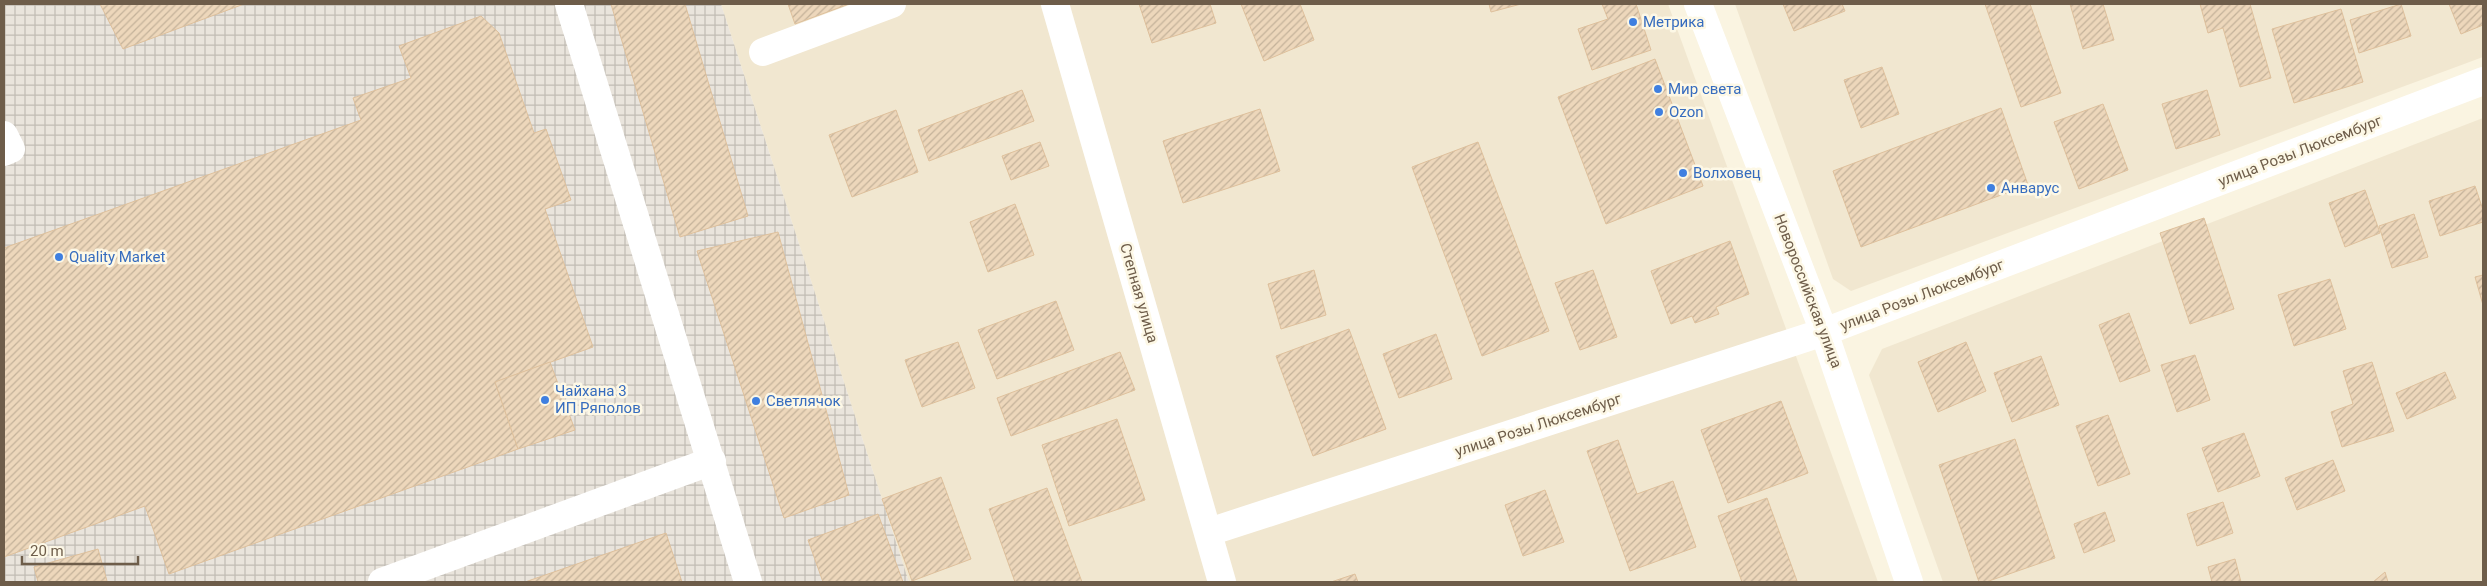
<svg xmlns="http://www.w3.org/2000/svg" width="2487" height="586" viewBox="0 0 2487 586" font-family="Roboto,sans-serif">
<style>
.residential{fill:#f1e7d0}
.industrial{fill:url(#industrial-grid)}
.building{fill:url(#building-hatch);stroke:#dec09c}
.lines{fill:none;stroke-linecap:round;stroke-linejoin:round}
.minor{stroke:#fff;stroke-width:28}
.shop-dot{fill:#3f7fe0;stroke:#fdf8e6;stroke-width:2}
.labels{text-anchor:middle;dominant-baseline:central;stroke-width:5;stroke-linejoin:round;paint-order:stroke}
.shop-label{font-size:15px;fill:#366cbe;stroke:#fdf8e6;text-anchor:start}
.street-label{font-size:15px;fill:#6e5d4a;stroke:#fdf8e6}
</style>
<defs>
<pattern id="industrial-grid" width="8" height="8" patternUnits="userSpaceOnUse" patternTransform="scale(1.25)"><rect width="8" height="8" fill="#e9e4dc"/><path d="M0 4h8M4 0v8" fill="none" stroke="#c1bcb4"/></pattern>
<pattern id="building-hatch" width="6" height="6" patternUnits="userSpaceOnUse" patternTransform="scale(1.25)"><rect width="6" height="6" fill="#edd7bb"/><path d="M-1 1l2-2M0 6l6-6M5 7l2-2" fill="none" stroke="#c4b29a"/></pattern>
</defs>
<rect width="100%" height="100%" fill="#faf4e1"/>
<g class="residential">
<path d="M721,4H1668L1878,582H909Z"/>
<path d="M1735,4H2483V57L1851,291L1833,279Z"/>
<path d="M2483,118V582H1943L1869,375L1882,349Z"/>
</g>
<path class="industrial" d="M4,4H721L909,582H4Z"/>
<g class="building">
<path d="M100,4H244L123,49Z"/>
<path d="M611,4H685L748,216L680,237Z"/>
<path d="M788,4H849L795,24Z"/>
<path d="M1139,4H1210L1216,23L1152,43Z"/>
<path d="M1241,4H1300L1314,40L1264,61Z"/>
<path d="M1489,4H1521L1491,12Z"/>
<path d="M1602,4H1636L1651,50L1592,70L1578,29L1608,19Z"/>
<path d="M1783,4H1842L1845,11L1794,31Z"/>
<path d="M1985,4H2030L2061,93L2021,107Z"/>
<path d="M2070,4H2103L2114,40L2083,49Z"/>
<path d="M2200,4H2250L2271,78L2240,87L2223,28L2208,33Z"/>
<path d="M2401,4L2411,36L2359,53L2350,20Z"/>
<path d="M2449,4H2483V25L2461,34Z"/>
<path d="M2341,9L2363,82L2294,103L2272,29Z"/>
<path d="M481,16L499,33L534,133L546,129L571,200L545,209L593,347L495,382L518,449L169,574L145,506L4,557V248L361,120L353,98L411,78L399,46Z"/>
<path d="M1655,59L1703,186L1606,224L1558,97Z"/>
<path d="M1882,67L1899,114L1861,128L1844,80Z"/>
<path d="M1022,90L1034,121L929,161L918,130Z"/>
<path d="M2207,90L2220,135L2176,149L2162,104Z"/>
<path d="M2103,104L2128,170L2079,189L2054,122Z"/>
<path d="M2001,108L2028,185L1861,247L1833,171Z"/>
<path d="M1260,109L1280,171L1183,203L1163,141Z"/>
<path d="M896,110L918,172L852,197L829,135Z"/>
<path d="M1040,142L1049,166L1011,180L1002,156Z"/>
<path d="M1478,142L1549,331L1482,356L1412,167Z"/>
<path d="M2475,186L2483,210V222L2440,236L2429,201Z"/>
<path d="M2365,190L2380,233L2345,247L2329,203Z"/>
<path d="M1015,204L1034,255L988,272L970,222Z"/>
<path d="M2414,214L2428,257L2392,268L2379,226Z"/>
<path d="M2204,218L2234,309L2190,324L2160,233Z"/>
<path d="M778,232L849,495L784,518L697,251Z"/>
<path d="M1730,241L1749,294L1716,307L1719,314L1695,323L1692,316L1671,324L1651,271Z"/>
<path d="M1314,270L1326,315L1281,329L1268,284Z"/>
<path d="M1593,270L1617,337L1580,350L1555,283Z"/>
<path d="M2483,275V305L2475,277Z"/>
<path d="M2330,279L2346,329L2294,346L2278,295Z"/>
<path d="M1056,301L1074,350L997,379L978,330Z"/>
<path d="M2129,313L2150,371L2120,382L2099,325Z"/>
<path d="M1349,329L1386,429L1313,456L1276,356Z"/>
<path d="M1436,334L1452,379L1399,398L1383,354Z"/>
<path d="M958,342L975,388L922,407L905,360Z"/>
<path d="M1966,342L1986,391L1938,412L1918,362Z"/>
<path d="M1120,352L1135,390L1011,436L997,398Z"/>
<path d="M2195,355L2210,400L2177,412L2161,365Z"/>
<path d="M2041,356L2059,405L2012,422L1994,373Z"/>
<path d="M550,362L575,430L518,449L495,382Z"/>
<path d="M2372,362L2394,431L2342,447L2331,412L2353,404L2343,371Z"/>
<path d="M2445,372L2456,398L2407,419L2396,393Z"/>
<path d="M1781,401L1808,473L1728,503L1701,430Z"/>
<path d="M2108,415L2130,474L2098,486L2076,426Z"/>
<path d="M1117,419L1145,500L1069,526L1042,445Z"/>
<path d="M2244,433L2260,476L2218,492L2202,448Z"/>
<path d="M2015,439L2055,558L1986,582H1979L1939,465Z"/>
<path d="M1618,440L1637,494L1673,481L1696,547L1630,571L1587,451Z"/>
<path d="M2333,460L2345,491L2297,510L2285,478Z"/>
<path d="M941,477L971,559L912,581L882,499Z"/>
<path d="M1047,488L1082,582H1015L989,509Z"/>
<path d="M1545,490L1564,542L1523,556L1505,505Z"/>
<path d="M1767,498L1797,581L1742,582L1718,516Z"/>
<path d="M2223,502L2233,533L2197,546L2187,514Z"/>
<path d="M2105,512L2115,541L2084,553L2074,524Z"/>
<path d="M878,514L903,582H823L808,540Z"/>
<path d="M666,533L682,582H525Z"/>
<path d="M98,549L107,581L38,582L34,567Z"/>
<path d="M2235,559L2241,582H2212L2208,567Z"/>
<path d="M2385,572L2388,582H2373Z"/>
<path d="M1355,574L1358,582H1331Z"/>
</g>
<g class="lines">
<g class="minor">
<path d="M569,4L748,582"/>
<path d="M1055,4L1222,582"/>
<path d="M1698,4L1824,332L1909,582"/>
<path d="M763,52L892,4"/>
<path d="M4,135L11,149L4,152"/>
<path d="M1209,532L1824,332L2483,81"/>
<path d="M382,582L712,461"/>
</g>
</g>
<g class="shop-dot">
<circle cx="1633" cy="22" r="5"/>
<circle cx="1658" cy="89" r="5"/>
<circle cx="1659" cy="112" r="5"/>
<circle cx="1683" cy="173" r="5"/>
<circle cx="1991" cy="188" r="5"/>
<circle cx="59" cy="257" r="5"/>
<circle cx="545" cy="400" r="5"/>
<circle cx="756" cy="401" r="5"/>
</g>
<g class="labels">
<g class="shop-label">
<text x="1643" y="22">Метрика</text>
<text x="1668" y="89">Мир света</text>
<text x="1669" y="112">Ozon</text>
<text x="1693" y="173">Волховец</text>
<text x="2001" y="188">Анварус</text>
<text x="69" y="257">Quality Market</text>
<text x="555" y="391">Чайхана 3<tspan x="555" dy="17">ИП Ряполов</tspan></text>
<text x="766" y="401">Светлячок</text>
</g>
<g class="street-label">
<text transform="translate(2300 151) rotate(-21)">улица Розы Люксембург</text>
<text transform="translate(1808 291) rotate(69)">Новороссийская улица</text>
<text transform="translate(1139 293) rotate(74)">Степная улица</text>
<text transform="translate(1922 295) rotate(-21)">улица Розы Люксембург</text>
<text transform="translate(1538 425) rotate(-18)">улица Розы Люксембург</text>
</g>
</g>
<rect width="2487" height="586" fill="none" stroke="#6e5d4a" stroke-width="10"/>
<path d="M22 556v8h116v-8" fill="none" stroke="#6e5d4a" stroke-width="2.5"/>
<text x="30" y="556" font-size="15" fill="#6e5d4a" stroke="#fdf8e6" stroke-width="4" paint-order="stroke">20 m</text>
</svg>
